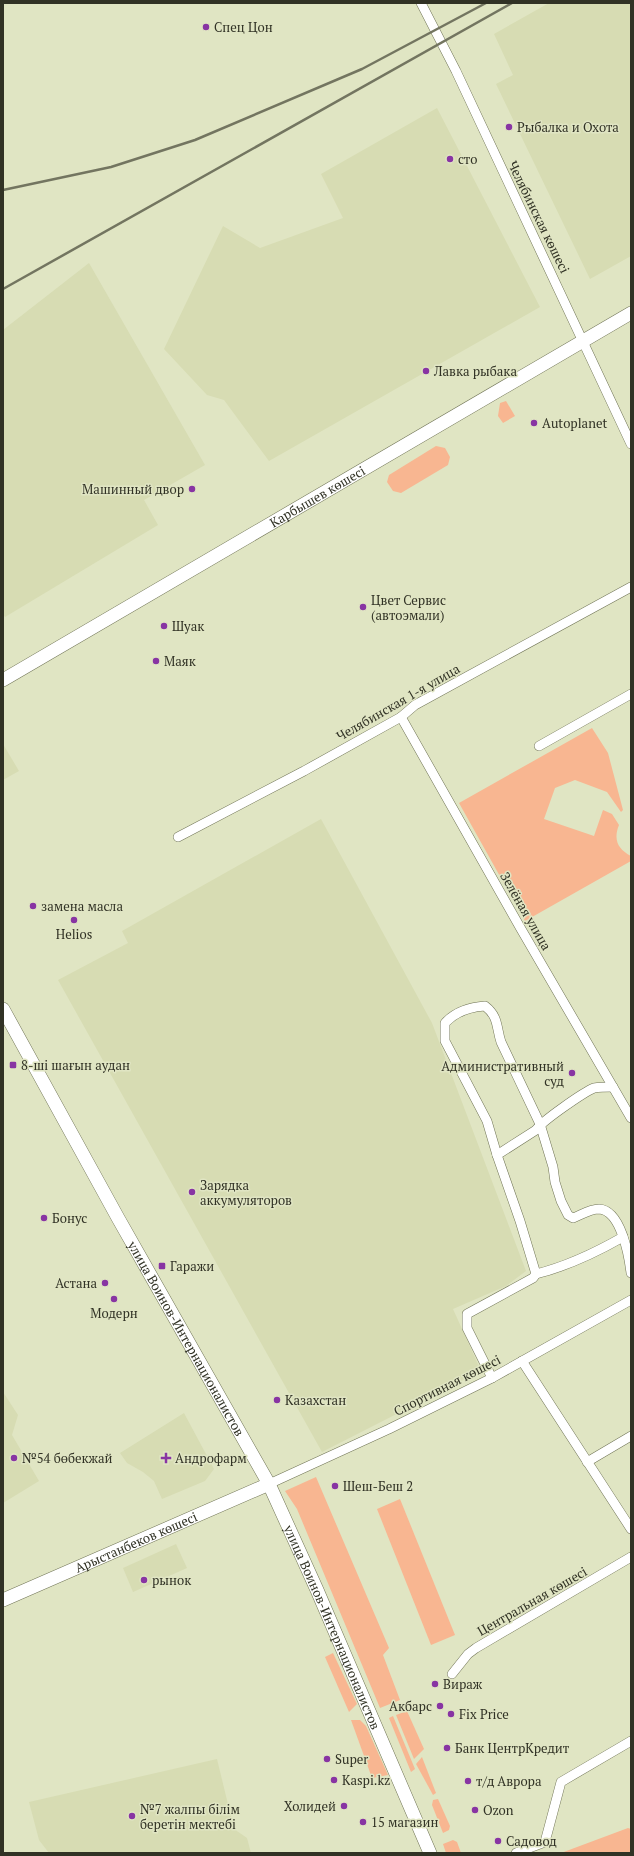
<svg xmlns="http://www.w3.org/2000/svg" width="634" height="1856" viewBox="0 0 634 1856" font-family="'PT Serif',serif">
<style>
.built{fill:#d7dcb3}
.green{fill:#f8b691}
.lines{fill:none;stroke-linecap:round;stroke-linejoin:round}
.street-casing{stroke:#707456;stroke-width:10}
.secondary-casing{stroke:#707456;stroke-width:14}
.street{stroke:#fff;stroke-width:9}
.secondary{stroke:#fff;stroke-width:13}
.rail{stroke:#737560;stroke-width:2.5}
.poi-dot{fill:#8834a3;stroke:#e0e5c3;stroke-width:1.5}
.labels{text-anchor:middle;dominant-baseline:central;stroke-width:3;stroke-linejoin:round;paint-order:stroke}
.poi-label{font-size:13px;fill:#313225;stroke:#e0e5c3;text-anchor:start}
.street-label{font-size:13px;fill:#313225;stroke:#e0e5c3}
</style>
<rect width="100%" height="100%" fill="#e0e5c3"/>
<g class="built">
<path d="M549,3H631V256L590,279L496,84L513,75L494,34Z"/>
<path d="M437,108L540,307L269,461L224,400L207,395L164,349L223,226L260,248L343,218L321,174Z"/>
<path d="M89,263L205,465L144,500L158,525L5,617L3,614V330Z"/>
<path d="M3,744L19,771L3,780Z"/>
<path d="M321,819L432,1023L526,1271L506,1286L453,1309L481,1371L322,1452L58,980L128,943L122,931Z"/>
<path d="M3,1392L18,1415L12,1435L39,1481L3,1503Z"/>
<path d="M184,1413L214,1469L205,1481L162,1499L154,1481L143,1472L127,1463L120,1453Z"/>
<path d="M176,1544L187,1568L133,1592L123,1568Z"/>
<path d="M217,1759L234,1829L247,1838L251,1853H49L39,1840L29,1802Z"/>
</g>
<g class="green">
<path d="M506,401L515,416L503,423L498,416L500,403Z"/>
<path d="M436,446L445,448L450,457L448,465L401,493L393,491L387,482L389,475Z"/>
<path d="M592,728L608,753L623,810L621,812L607,792L575,780L555,788L544,819L594,836L603,810L612,814L619,825C613,840 618,849 631,856V861L525,921L459,803Z"/>
<path d="M316,1477L389,1648L383,1655L400,1700L380,1708L297,1509L285,1491Z"/>
<path d="M400,1499L455,1635L431,1645L377,1509Z"/>
<path d="M333,1653L357,1704L349,1712L325,1657Z"/>
<path d="M407,1711L424,1749L414,1759L396,1715Z"/>
<path d="M393,1716L415,1769L411,1772L389,1718Z"/>
<path d="M351,1720H360L366,1726L388,1775L372,1778Z"/>
<path d="M422,1757L436,1793L433,1795L416,1764Z"/>
<path d="M438,1799L450,1826L449,1830L443,1833L432,1805L433,1800Z"/>
<path d="M628,1828L631,1829V1853H561Z"/>
<path d="M453,1840L457,1842L461,1853H446L443,1844Z"/>
</g>
<g class="lines">
<defs>
<g id="street">
<path d="M421,3L456,71L631,444"/>
<path d="M401,717L521,929L631,1118"/>
<path d="M539,746L631,694"/>
<path d="M178,837L304,771L401,717L415,705L631,587"/>
<path d="M497,1155L487,1121L445,1041V1023C455,1012 470,1007 485,1006C499,1017 496,1027 501,1042L540,1124L553,1167L555,1182L561,1201L568,1215L573,1218C581,1215 590,1209 599,1209C621,1210 629,1256 631,1273"/>
<path d="M536,1274C568,1266 595,1253 623,1237"/>
<path d="M522,1361L631,1529"/>
<path d="M492,1378L467,1328V1314L533,1278L536,1274L520,1221L497,1155L536,1130C542,1121 584,1092 594,1088C600,1087 607,1087 613,1087"/>
<path d="M587,1462L631,1436"/>
<path d="M269,1484L389,1429L492,1378L631,1300"/>
<path d="M452,1674L468,1654L476,1648L631,1557"/>
<path d="M516,1853L545,1842L561,1782L631,1741"/>
</g>
<g id="secondary">
<path id="s1" d="M3,680L631,313"/>
<path id="s2" d="M3,1009L118,1218L269,1484L317,1590L430,1853"/>
<path id="s3" d="M3,1600L269,1484"/>
</g>
</defs>
<use href="#street" class="street-casing"/>
<use href="#secondary" class="secondary-casing"/>
<use href="#street" class="street"/>
<use href="#secondary" class="secondary"/>
<g class="rail">
<path d="M3,190L111,167L195,140L362,69L486,3"/>
<path d="M3,289L512,3"/>
</g>
</g>
<g class="poi-dot">
<circle cx="206" cy="27" r="4"/>
<circle cx="509" cy="127" r="4"/>
<circle cx="450" cy="159" r="4"/>
<circle cx="426" cy="371" r="4"/>
<circle cx="534" cy="423" r="4"/>
<circle cx="192" cy="489" r="4"/>
<circle cx="363" cy="607" r="4"/>
<circle cx="164" cy="626" r="4"/>
<circle cx="156" cy="661" r="4"/>
<circle cx="33" cy="906" r="4"/>
<circle cx="74" cy="920" r="4"/>
<rect x="9" y="1061" width="8" height="8" rx="2"/>
<circle cx="572" cy="1073" r="4"/>
<circle cx="192" cy="1192" r="4"/>
<circle cx="44" cy="1218" r="4"/>
<rect x="158" y="1262" width="8" height="8" rx="2"/>
<circle cx="105" cy="1283" r="4"/>
<circle cx="114" cy="1299" r="4"/>
<circle cx="277" cy="1400" r="4"/>
<circle cx="14" cy="1458" r="4"/>
<path d="M164 1452h4v4h4v4h-4v4h-4v-4h-4v-4h4z"/>
<circle cx="335" cy="1486" r="4"/>
<circle cx="144" cy="1580" r="4"/>
<circle cx="435" cy="1684" r="4"/>
<circle cx="440" cy="1706" r="4"/>
<circle cx="451" cy="1714" r="4"/>
<circle cx="447" cy="1748" r="4"/>
<circle cx="327" cy="1759" r="4"/>
<circle cx="334" cy="1780" r="4"/>
<circle cx="468" cy="1781" r="4"/>
<circle cx="344" cy="1806" r="4"/>
<circle cx="475" cy="1810" r="4"/>
<circle cx="132" cy="1816" r="4"/>
<circle cx="363" cy="1822" r="4"/>
<circle cx="498" cy="1841" r="4"/>
</g>
<g class="labels">
<g class="poi-label">
<text x="214" y="27">Спец Цон</text>
<text x="517" y="127">Рыбалка и Охота</text>
<text x="458" y="159">сто</text>
<text x="434" y="371">Лавка рыбака</text>
<text x="542" y="423">Autoplanet</text>
<text x="184" y="489" text-anchor="end">Машинный двор</text>
<text x="371" y="600">Цвет Сервис<tspan x="371" dy="15">(автоэмали)</tspan></text>
<text x="172" y="626">Шуак</text>
<text x="164" y="661">Маяк</text>
<text x="41" y="906">замена масла</text>
<text x="74" y="934" text-anchor="middle">Helios</text>
<text x="21" y="1065">8-ші шағын аудан</text>
<text x="564" y="1066" text-anchor="end">Административный<tspan x="564" dy="15">суд</tspan></text>
<text x="200" y="1185">Зарядка<tspan x="200" dy="15">аккумуляторов</tspan></text>
<text x="52" y="1218">Бонус</text>
<text x="170" y="1266">Гаражи</text>
<text x="97" y="1283" text-anchor="end">Астана</text>
<text x="114" y="1313" text-anchor="middle">Модерн</text>
<text x="285" y="1400">Казахстан</text>
<text x="22" y="1458">№54 бөбекжай</text>
<text x="175" y="1458">Андрофарм</text>
<text x="343" y="1486">Шеш-Беш 2</text>
<text x="152" y="1580">рынок</text>
<text x="443" y="1684">Вираж</text>
<text x="432" y="1706" text-anchor="end">Акбарс</text>
<text x="459" y="1714">Fix Price</text>
<text x="455" y="1748">Банк ЦентрКредит</text>
<text x="335" y="1759">Super</text>
<text x="342" y="1780">Kaspi.kz</text>
<text x="476" y="1781">т/д Аврора</text>
<text x="336" y="1806" text-anchor="end">Холидей</text>
<text x="140" y="1809">№7 жалпы білім<tspan x="140" dy="15">беретін мектебі</tspan></text>
<text x="483" y="1810">Ozon</text>
<text x="371" y="1822">15 магазин</text>
<text x="506" y="1841">Садовод</text>
</g>
<g class="street-label">
<text transform="translate(539 217) rotate(64)">Челябинская көшесі</text>
<text stroke="none"><textPath href="#s1" startOffset="364">Карбышев көшесі</textPath></text>
<text transform="translate(398 702) rotate(-30)">Челябинская 1-я улица</text>
<text transform="translate(526 911) rotate(60)">Зелёная улица</text>
<text stroke="none"><textPath href="#s2" startOffset="377">улица Воинов-Интернационалистов</textPath></text>
<text transform="translate(447 1385) rotate(-27)">Спортивная көшесі</text>
<text stroke="none"><textPath href="#s3" startOffset="145">Арыстанбеков көшесі</textPath></text>
<text transform="translate(532 1601) rotate(-30)">Центральная көшесі</text>
<text stroke="none"><textPath href="#s2" startOffset="701">улица Воинов-Интернационалистов</textPath></text>
</g>
</g>
<rect width="634" height="1856" fill="none" stroke="#313225" stroke-width="8"/>
</svg>
